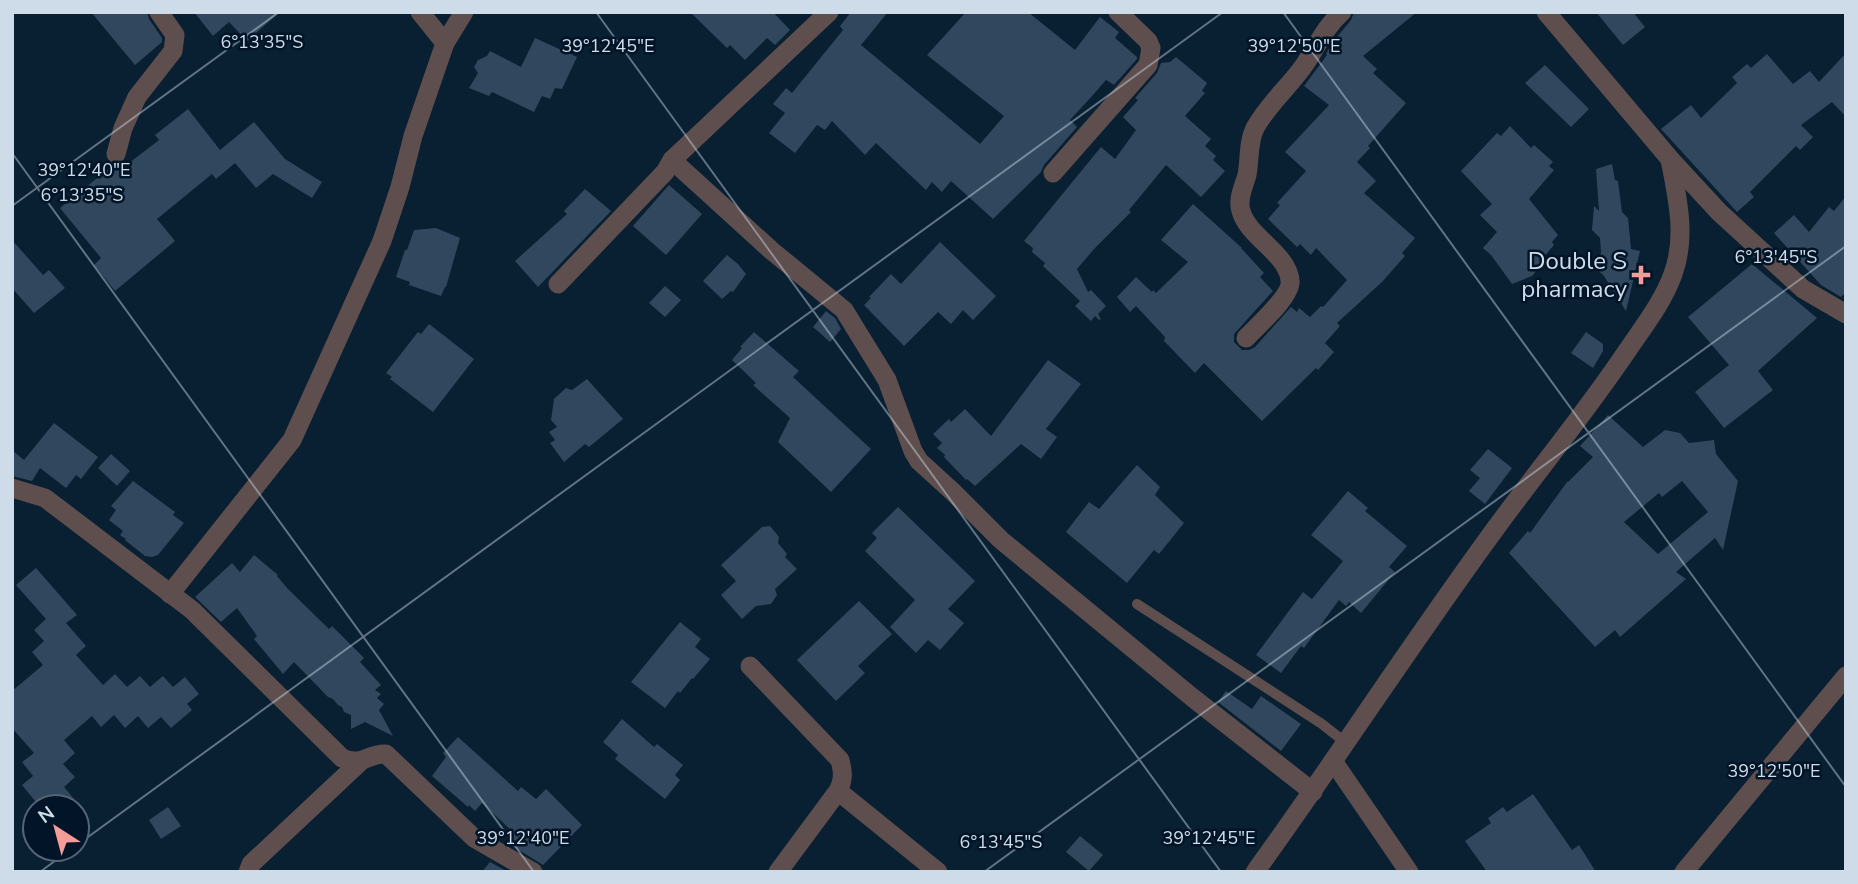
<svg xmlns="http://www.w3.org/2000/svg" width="1858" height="884" viewBox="0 0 1858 884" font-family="'Nunito Sans',sans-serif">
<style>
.building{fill:#30475d;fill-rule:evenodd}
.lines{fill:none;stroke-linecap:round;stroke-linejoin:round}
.service{stroke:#5e4e4d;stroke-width:10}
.minor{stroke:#5e4e4d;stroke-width:19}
.tertiary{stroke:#5e4e4d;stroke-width:19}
.ticks{fill:none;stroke:#cedce9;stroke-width:2;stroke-opacity:0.45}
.poi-dot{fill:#f59b98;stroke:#021528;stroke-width:2.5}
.labels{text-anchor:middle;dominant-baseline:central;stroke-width:5;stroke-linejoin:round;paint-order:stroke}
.poi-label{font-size:24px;fill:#cedce9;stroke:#021528;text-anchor:end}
.ticks-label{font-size:18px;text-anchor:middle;fill:#cedce9;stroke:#021528;stroke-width:5;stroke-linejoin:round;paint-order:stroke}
</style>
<rect width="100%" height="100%" fill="#091f32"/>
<g class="building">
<path d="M91,12H147L149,19L162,38V42L135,65Z"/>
<path d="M194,12H280L247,41L229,22L213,36Z"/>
<path d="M690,12H773L790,30L775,45L767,38L745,60L730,45L727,48Z"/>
<path d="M851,12H888L861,45L980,144L1004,116L927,55L966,12H1028L1075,50L1100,17L1119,32L1115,38L1137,57V59L1114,85L1106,80L1093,95L1070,120L1077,127L1044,165L1041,172L993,219L951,181L942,192L932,182L926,190L876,143L865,155L832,121L825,130L817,125L795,153L769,133L785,113L773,104L786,88L792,93L843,30L840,26Z"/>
<path d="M1354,12H1417L1363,56L1377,69L1373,73L1406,103L1368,146L1370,148L1357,162L1376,181L1364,193L1415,238L1402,253L1405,256L1382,282L1337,323L1340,326L1325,343L1334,352L1318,370L1316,368L1262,421L1204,363L1195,373L1164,341L1165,337L1136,306L1130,312L1117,297L1136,277L1152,292L1153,290L1156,293L1188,262L1161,240L1193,204L1242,248H1241L1264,273L1260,277L1273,291L1234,334V342L1242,350H1249L1255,347L1291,307L1297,312L1299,308L1310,317L1321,306L1323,307L1347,280L1316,248L1311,255L1300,244L1297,247L1268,219L1280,205L1277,203L1306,171L1285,152L1329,105L1304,86L1327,55L1326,54L1332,43L1351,20Z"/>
<path d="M1596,12H1633L1645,27L1623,45Z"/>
<path d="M535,38L577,57L562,89L555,88L550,99L542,96L534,112L492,92L489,96L469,88L478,73L474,67L478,60L487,56L490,51L521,67Z"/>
<path d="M1846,53V117L1832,102L1801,125L1813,137L1800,150L1796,146L1750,192L1754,197L1737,212L1661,129L1691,105L1701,118L1737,83L1732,77L1747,64L1751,68L1767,54L1793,84L1810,71L1819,82Z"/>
<path d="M1176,57L1207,83L1202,91L1205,93L1185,116L1211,139L1205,146L1216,156L1213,160L1225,171L1201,197L1166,165L1129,210L1131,212L1094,249L1077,269L1088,292L1091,290L1106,306L1098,314L1101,319L1099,320L1095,316L1091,321L1075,306L1080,301L1043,266L1045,263L1032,252L1033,248L1024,241L1101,147L1115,159L1136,130L1123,117L1138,100L1135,98L1157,73L1161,63L1170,62Z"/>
<path d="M1545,65L1589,109L1571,127L1525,83Z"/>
<path d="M188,109L220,150L254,122L285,159L322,182L312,198L273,174L256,188L235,163L216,179L212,174L157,219L175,241L115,291L94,265L101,258L60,208L112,166H117L120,170L159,140L155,135Z"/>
<path d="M1510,126L1531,148L1534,145L1553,162L1549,166L1554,170L1529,199L1558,235L1552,242L1554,245L1540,261L1543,263L1532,276L1512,284L1491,255L1483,248L1497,232L1480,215L1492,204L1461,171L1497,133L1501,136Z"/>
<path d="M1612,164L1615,180L1618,181L1622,212L1628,218L1631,249L1640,251L1626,311L1604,276L1596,268L1601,252L1600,238L1592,230L1594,206L1599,211L1596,169Z"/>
<path d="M669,185L702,214L666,255L633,226Z"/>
<path d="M585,189L611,211L538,287L515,261L567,214L564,211Z"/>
<path d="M1846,196V292L1841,297L1821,285L1774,233L1794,215L1809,232L1829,207L1834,211Z"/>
<path d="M436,228L460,238L446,287H445L441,296L409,285L410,282L396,277L405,250H407L414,230Z"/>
<path d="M12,240L43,275L49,270L65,288L34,313L12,288Z"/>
<path d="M940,242L996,296L973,320L963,310L951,324L938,312L904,346L864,305L871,298L869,297L891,274L901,284Z"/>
<path d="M727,255L738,264L746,274L733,292L731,291L722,299L703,281Z"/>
<path d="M1752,264L1817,318L1758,371L1773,390L1724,428L1695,392L1729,365L1688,317Z"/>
<path d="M665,286L681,300L665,317L649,303Z"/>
<path d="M826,311L835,318L841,329L830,342L813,327Z"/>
<path d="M429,324L474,359L433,412L390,379L392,377L386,373L418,332L421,334Z"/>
<path d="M754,332L799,371L793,377L871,449L831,492L778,442L790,418L753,385L756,383L732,360L742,348L740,347Z"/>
<path d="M1586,332L1603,344V351L1593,368L1571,353Z"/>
<path d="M1048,360L1081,384L1046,429L1057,437L1041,459L1021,444L975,486L967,479L966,480L944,457L945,455L937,448L942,443L933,434L949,419L951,422L965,409L991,436Z"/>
<path d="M587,379L623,419L589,447L585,444L564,462L550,443L555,440L549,432L557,427L551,420L554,399L566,388L572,390Z"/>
<path d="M1608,415L1643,447L1665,430L1680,433L1689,443L1714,440L1716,454L1738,481L1723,550L1715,538L1676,572L1686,579L1620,637L1615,630L1595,647L1509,553L1528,531L1530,533L1567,482H1568L1593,457L1580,446ZM1682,481L1708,512L1658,554L1624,522L1659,493L1662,497Z"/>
<path d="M54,423L98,457L81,479L76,475L66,488L40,468L32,481L12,476V450L24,460Z"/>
<path d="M1488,449L1512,468L1485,504L1469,491L1480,478L1470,470Z"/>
<path d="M111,454L130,471L117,486L98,468Z"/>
<path d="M1137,465L1160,487L1155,495L1184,523L1159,554L1154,550L1127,583L1066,532L1089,502L1099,509Z"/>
<path d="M133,481L175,512L173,515L184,523L158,555L152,557L145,556L125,540L126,539L120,535L123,531L109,520L116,510L111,506Z"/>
<path d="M1348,491L1368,508L1365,511L1407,546L1389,567L1395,572L1361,613L1349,602L1346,606L1339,600L1304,648L1301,646L1281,673L1256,655L1303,592L1312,599L1343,561L1311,535Z"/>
<path d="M898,507L975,581L948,609L964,623L940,650L928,640L916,653L890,627L915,600L865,551L877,538L872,533Z"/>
<path d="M770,526L779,537L778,543L787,554L785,557L797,569L775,589L777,595L771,604L756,606L742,619L721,595L736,581L721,565L762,527Z"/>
<path d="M254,555L278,575L277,576L288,589L329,629L332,626L364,658L360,662L381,685L375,690L381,694L377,698L384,704L379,710L393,736L365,722L351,729V715L344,712L342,707L338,705L333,699L328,697L294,662L283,674L254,639L257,636L237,608L221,622L195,597L232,563L240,572Z"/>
<path d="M36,568L77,615L66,623L86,646L76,655L103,685L115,674L127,687L140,676L150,687L163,676L173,687L185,677L199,694L187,704L192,710L171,728L161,717L148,728L138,716L125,728L114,715L101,727L92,716L64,740L75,753L63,764L75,777L64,787L74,799L64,807H40L22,785L33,776L22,762L34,753L12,728V691L43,665L32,652L44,641L34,630L46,619L16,585Z"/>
<path d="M859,601L892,634L858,666L865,673L836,701L797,660Z"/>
<path d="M680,622L701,639L695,647L710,659L693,679L692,678L680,693L678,691L665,708L631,682Z"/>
<path d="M1226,691L1252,709L1261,696L1301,724L1281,751L1218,702Z"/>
<path d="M622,719L654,747L657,744L683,765L675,775L680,780L665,799L615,759L618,755L603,742Z"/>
<path d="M458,737L518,791L521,787L536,799L546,789L582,825L543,865L506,842L513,832L482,803L475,811L469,805L468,807L432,776L446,757L443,753Z"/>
<path d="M1533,794L1572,850L1579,845L1596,872H1487L1465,841L1491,823L1488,818L1503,807L1507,812Z"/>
<path d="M168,807L181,826L161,839L149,820Z"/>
<path d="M1080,836L1103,855L1089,871L1066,852Z"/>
<path d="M490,862L508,872H482Z"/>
</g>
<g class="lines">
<path class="service" d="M1137,604L1322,724L1346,743"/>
<g class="minor">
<path d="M420,12L445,43"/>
<path d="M116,154L123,128L137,97L173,51L175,35L159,12"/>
<path d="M672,160L772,251L844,310L887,380L913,451L919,461L953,492L1001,540L1193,698L1313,792"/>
<path d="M1053,173L1148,65L1151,48L1148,41L1118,12"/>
<path d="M558,284L665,172L672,160L829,12"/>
<path d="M1246,338C1256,327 1293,295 1290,280C1287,253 1248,237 1241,211C1237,199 1244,186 1247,175C1250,159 1248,142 1255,128C1268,104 1290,86 1305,64C1317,46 1325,27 1342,12"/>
<path d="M12,488L45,498L192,610L342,758C364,767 367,753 386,754L474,838L533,872"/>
<path d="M170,594L292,440L382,241L400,187L413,136L445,43L464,12"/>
<path d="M750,666L840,760C843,772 844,779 838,791L778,872"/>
<path d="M1333,761L1409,872"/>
<path d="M838,791L938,872"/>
<path d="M248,872L251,864L360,762"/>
<path d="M1684,872L1846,676"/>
</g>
<g class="tertiary">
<path d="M1546,12L1670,159L1719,212L1803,289L1846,314"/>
<path d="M1255,872C1339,756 1416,636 1501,521C1543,464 1588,409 1627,351C1644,326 1663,302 1673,274C1687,236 1677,197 1670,159"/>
</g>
</g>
<path class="ticks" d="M596,12L1221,872M1283,12L1846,787M12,153L534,872M12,206L279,12M77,845L1223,12M40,872L71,849M984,872L1846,246"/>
<path class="poi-dot" d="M1637.5 264.5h7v7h7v7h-7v7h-7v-7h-7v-7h7z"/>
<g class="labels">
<g class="poi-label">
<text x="1627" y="261">Double S<tspan x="1627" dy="28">pharmacy</tspan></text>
</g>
</g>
<g class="ticks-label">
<text x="262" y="48">6°13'35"S</text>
<text x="608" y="52">39°12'45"E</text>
<text x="1294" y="52">39°12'50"E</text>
<text x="84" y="176">39°12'40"E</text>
<text x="82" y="201">6°13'35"S</text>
<text x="1776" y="263">6°13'45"S</text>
<text x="1774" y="777">39°12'50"E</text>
<text x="523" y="844">39°12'40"E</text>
<text x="1209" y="844">39°12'45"E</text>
<text x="1001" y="848">6°13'45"S</text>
</g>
<rect width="1858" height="884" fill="none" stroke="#cedce9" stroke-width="28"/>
<g transform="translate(56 828) rotate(324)"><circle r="33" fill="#021528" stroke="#546575" stroke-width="2"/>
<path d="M0-5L12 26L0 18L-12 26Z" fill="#f59b98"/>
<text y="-10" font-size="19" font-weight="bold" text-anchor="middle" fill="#cedce9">N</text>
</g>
</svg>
